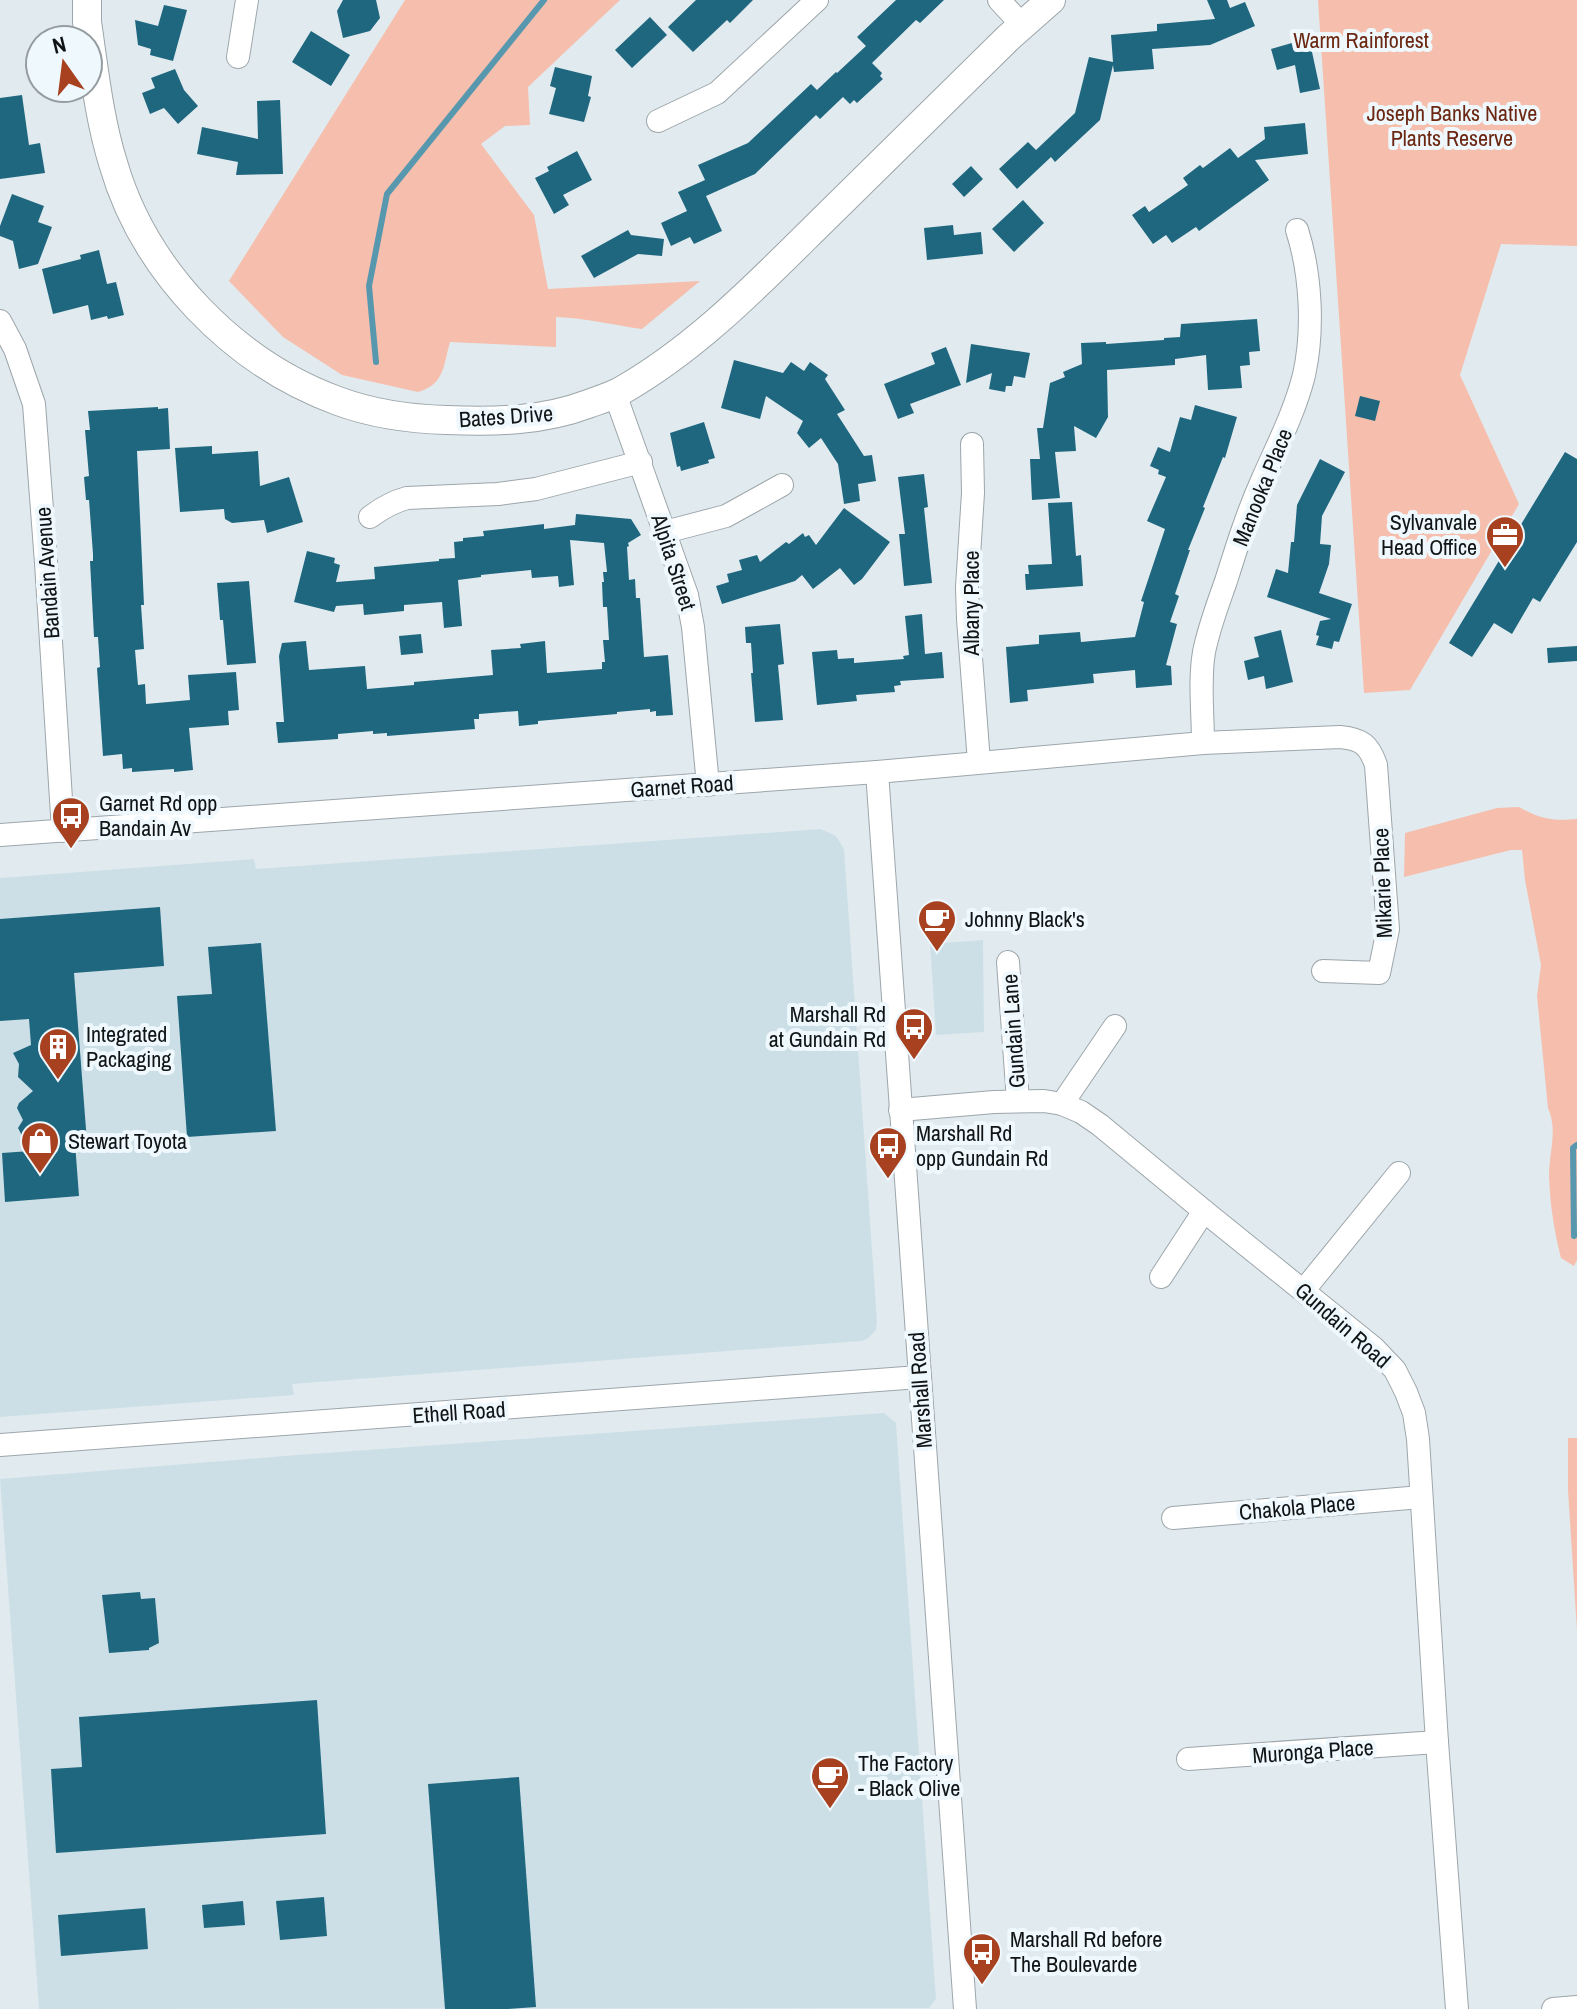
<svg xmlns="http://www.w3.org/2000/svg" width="1577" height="2009" viewBox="0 0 1577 2009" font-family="'Archivo Narrow',sans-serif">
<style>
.built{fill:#cddfe6}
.green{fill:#f6bead}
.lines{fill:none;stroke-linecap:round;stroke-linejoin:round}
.stream{stroke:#5798af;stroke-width:6}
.building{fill:#1f677f}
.minor-casing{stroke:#9da6aa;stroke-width:24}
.major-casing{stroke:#9da6aa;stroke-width:30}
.minor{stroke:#fff;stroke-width:22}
.major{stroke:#fff;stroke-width:28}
.labels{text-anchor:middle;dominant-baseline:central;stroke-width:8;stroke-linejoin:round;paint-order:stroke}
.park-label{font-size:22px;fill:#6b2711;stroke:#eef8fd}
.street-label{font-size:22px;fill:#101415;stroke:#eef8fd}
.poi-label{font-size:22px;fill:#101415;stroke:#eef8fd;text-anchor:start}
</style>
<rect width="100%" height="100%" fill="#e1ebef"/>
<g class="built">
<path d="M821,829L836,836L844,849L877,1321L876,1330L867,1339L861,1341L292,1384L294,1395L0,1417V878L254,859L256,869Z"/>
<path d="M983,940L984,1032L936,1035L930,944Z"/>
<path d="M884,1413L896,1423L936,1999L929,2008L39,2009L0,1479L297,1455Z"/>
</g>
<g class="green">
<path d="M405,0H620L528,87L530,125L505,126L481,144L534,215L548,289L700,281L642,329C613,325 586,318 556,317V347L450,342C443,366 445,384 418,392L342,375L283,337L229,281Z"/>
<path d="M1318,0H1577V246L1501,244L1460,375L1519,504L1410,690L1364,693Z"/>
<path d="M1519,807C1541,819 1552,821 1577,819V1260L1574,1266L1561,1258C1554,1231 1550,1204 1549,1176C1549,1152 1558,1131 1548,1108L1537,996L1541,965L1525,880L1522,850H1511L1404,877L1405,833L1497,808Z"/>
<path d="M1568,1438H1577V1630L1568,1490Z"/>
</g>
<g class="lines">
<g class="stream">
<path d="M376,362L369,286L387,194L544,0"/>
<path d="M1574,1236L1573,1148L1577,1145"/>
</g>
</g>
<g class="building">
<path d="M343,0H376L380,18L370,31L343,38L337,11Z"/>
<path d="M696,0H753L730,23L727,20L693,52L668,27Z"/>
<path d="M896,0H944L920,23L916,20L872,63L882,73L880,76L883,79L857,103L854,100L850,104L843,97L820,119L816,115L755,174L706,196L722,231L694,244L690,237L671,246L661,223L687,211L678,192L705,180L698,165L748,143L811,84L817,90L836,72L837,73L866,46L857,37Z"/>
<path d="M1207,0H1227L1230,8L1245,2L1255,26L1210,45L1152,49L1154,69L1114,72L1113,65L1100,120L1055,162L1051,157L1017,189L999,169L1028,142L1036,150L1075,113L1089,57L1113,62L1111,35L1157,31V24L1215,19Z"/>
<path d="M164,5L187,10L173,61L150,55L151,49L138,45L135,20L158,26Z"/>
<path d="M650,17L667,35L632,68L615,50Z"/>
<path d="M311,31L350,55L331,86L292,62Z"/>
<path d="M1309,38L1320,89L1300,93L1295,65L1277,70L1271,49Z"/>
<path d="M555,67L592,76L588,96L591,97L584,122L549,114L556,88L550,86Z"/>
<path d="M175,69L184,90L198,106L178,124L164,108L150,114L142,93L155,88L151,78Z"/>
<path d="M22,95L29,145L40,143L45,173L0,179V98Z"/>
<path d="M280,100L283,174L236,175L238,162L197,154L202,127L258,139L257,101Z"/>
<path d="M1305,123L1308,154L1255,160L1269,180L1199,231L1196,227L1172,243L1166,235L1153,244L1132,215L1145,206L1149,212L1188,185L1183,178L1200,165L1203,168L1230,148L1238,158L1265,139L1264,127Z"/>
<path d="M577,151L592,180L563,195L569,205L554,214L535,178L549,171L547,167Z"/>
<path d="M971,166L983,179L964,197L952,184Z"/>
<path d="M12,194L44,206L38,222L52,227L38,264L19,269L13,241L0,236V226Z"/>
<path d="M1023,200L1044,223L1014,252L992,229Z"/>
<path d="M953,225L954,235L981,232L983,254L927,260L924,228Z"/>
<path d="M628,230L631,235L664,239L662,256L638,254L594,278L581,256Z"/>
<path d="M99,250L107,284L116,282L124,315L108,319L107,316L91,320L88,305L53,314L42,269L81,259L80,255Z"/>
<path d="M1257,319L1260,351L1249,352L1250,365L1240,366L1242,388L1208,390L1206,355L1175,359V365L1107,370L1108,417L1096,438L1074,426L1076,451L1055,452L1060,498L1032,500L1030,459H1040L1037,428H1043L1050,383L1065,377L1063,372L1082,364L1081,343L1106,342V344L1164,340V338L1180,337L1181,324Z"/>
<path d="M971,344L1030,353L1025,378L1014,376L1012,386H1006L1005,392L989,389L992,373L966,383Z"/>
<path d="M946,347L961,385L910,404L914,413L898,419L884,384L935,364L931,353Z"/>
<path d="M734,360L783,373L791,362L804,371L810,362L828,375L825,379L845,410L837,414L864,456L872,455L876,481L858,484L860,501L844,504L838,464L821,438L809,448L797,433L803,421L766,396L760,419L721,408Z"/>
<path d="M1360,396L1380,401L1375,421L1355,416Z"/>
<path d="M1195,405L1237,417L1225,458L1223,457L1203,507L1205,508L1188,550H1190L1175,594L1179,596L1170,622L1177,624L1166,665L1171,666L1172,685L1136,688L1135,670L1093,674L1094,683L1027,690L1028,701L1010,703L1006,647L1039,644V635L1080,632L1081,642L1135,637L1144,602L1141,601L1165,529L1147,521L1166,477L1158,474L1159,470L1150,466L1158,447L1170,452L1180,417L1191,420Z"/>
<path d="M158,407V409L168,408L170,449L137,451L144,605H141L144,649L135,650L138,685L145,684L146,704L190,700L188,675L236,672L239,710L228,711L229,725L189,728L193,770L174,772V769L132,772V768L123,769L122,754L103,756L97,668L100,667L98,637H94L90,561H93V554L89,500H86L84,477L89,476L85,430H90L88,411Z"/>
<path d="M704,422L715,458L708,460L709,463L681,471L680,466L677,467L670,433Z"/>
<path d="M212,446V454L258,451L260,486L289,477L303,522L267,533L264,520L232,523L225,519L224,509L180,512L175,448Z"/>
<path d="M1565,452L1577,459V542L1540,602L1533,598L1512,634L1494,623L1472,657L1449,643Z"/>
<path d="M1320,459L1345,472L1322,516L1320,544L1331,545L1329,564L1319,593L1352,604L1339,642L1334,641L1332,649L1316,645L1319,636L1316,635L1320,621L1331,619L1267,597L1276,569L1288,573L1291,542H1294L1297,505Z"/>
<path d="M924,474L928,507L924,508L932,583L904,586L899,534H905L898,477Z"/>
<path d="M1072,502L1076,556L1081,555L1083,586L1026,590L1025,574H1029L1028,565L1052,564L1048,503Z"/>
<path d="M844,508L890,542L862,579L854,585L840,568L813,589L802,575L795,581L722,604L716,586L729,582L727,574L742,570L739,560L757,555L760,562L786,542L789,544L803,533L805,537L809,535L816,545Z"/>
<path d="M576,514L631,519L641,535L628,543L629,546L627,547L629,580L635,579L636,598H640L644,657L668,655L673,715L656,716V711L650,712V709L617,712V714L538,721V724L519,726L518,711L479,714V719H474L475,729L387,736V733L373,734V731L338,734V739L278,743L276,722H284L279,656L282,643L306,641L309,670L365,666L367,689L414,685V682L493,675L491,650L521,648L520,644L545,641L547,673L602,669V662H605L603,640H609L607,607H603L602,582H604L603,572H607L604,543L570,540L574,585L559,587L558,576L532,578L531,570L481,575V577L458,580L462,626L444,628L442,602L404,605V611L364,615L363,604L336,606L334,612L294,602L307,551L335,558L334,563L340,565L336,582L375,579L374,567L439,561V559L455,558L454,542L463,541V538L484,536L483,531L544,524V529L575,525Z"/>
<path d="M249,581L256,663L227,665L223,620H220L217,583Z"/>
<path d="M922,614L925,654L942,652L944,678L900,681L901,685L894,686L895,692L856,695L857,701L817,705L812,652L837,650L838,659L854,658V663L904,659L903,656L909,655L905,616Z"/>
<path d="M780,624L784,664L778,665L783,720L755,722L751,673H753L751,643H746L745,627Z"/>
<path d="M1281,630L1293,682L1266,689L1264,676L1248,680L1244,661L1259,657L1254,637Z"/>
<path d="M421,634L423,653L401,655L399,636Z"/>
<path d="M1577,646V661L1548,663L1547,648Z"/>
<path d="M160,907L164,966L74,973L87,1142L75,1143L79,1196L5,1202L2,1153L30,1151L18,1128L23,1120L17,1108L19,1103L33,1091L18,1077L19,1064L13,1053L31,1045L29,1019L0,1021V919Z"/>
<path d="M261,943L276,1131L187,1137L177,996L212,994L208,947Z"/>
<path d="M140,1592L141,1599L155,1598L159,1643L149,1648V1650L109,1653L102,1595Z"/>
<path d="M317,1700L326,1834L56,1853L51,1769L82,1767L79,1717Z"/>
<path d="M519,1777L536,2007L508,2009H445L428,1784Z"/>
<path d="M324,1897L327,1936L280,1940L276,1901Z"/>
<path d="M243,1901L245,1925L204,1928L202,1905Z"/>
<path d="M145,1908L148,1949L61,1956L58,1915Z"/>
</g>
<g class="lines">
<defs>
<g id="minor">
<path d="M999,0L1022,25"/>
<path d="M238,57L247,0"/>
<path d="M658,121L717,93L817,0"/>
<path d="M0,321L15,349L34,404L46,563L63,831"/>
<path d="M615,394L687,595L693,627L708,785"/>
<path d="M972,444L973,493L967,587L968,619L979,762"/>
<path d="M370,517C382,508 392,502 407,498L498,494L536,489L641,462"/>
<path d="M665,532L726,516L782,485"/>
<path d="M1203,743C1203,713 1199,681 1204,652C1209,627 1218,604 1226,581C1237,546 1248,511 1263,478C1278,444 1295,411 1304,375C1314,330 1311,274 1297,230"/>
<path d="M877,772L965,2009"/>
<path d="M0,835L877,772L1203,743L1340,737C1362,739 1369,745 1376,765L1388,929L1379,973L1323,971"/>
<path d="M1008,962L1018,1101"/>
<path d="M1062,1104L1115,1026"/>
<path d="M900,1110L994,1102L1044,1101L1062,1104L1081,1112L1100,1125L1204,1211L1374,1348L1395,1370L1406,1392L1414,1413L1418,1439L1437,1742L1457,2009"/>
<path d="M1161,1277L1204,1211"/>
<path d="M1304,1290L1399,1173"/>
<path d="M0,1445L919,1377"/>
<path d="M1173,1518L1421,1497"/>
<path d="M1188,1759L1437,1742"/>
<path d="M1553,2009L1577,2007"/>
</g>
<path id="major" d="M87,0V22C94,69 99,118 113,163C144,271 234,363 338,401C373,414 410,419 447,420C496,422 543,421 588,404C599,400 609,397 619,392C697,348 759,283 823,220C885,159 947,98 1009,37L1051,0"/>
</defs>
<use href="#minor" class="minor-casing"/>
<use href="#major" class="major-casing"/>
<use href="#minor" class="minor"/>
<use href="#major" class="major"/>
</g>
<defs>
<symbol id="office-pin" viewBox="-11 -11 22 30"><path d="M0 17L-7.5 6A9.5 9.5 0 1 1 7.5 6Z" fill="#a8411f" stroke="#eef8fd"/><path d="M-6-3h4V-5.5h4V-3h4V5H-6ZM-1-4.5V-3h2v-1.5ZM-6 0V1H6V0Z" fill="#fff"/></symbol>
<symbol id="bus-pin" viewBox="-11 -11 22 30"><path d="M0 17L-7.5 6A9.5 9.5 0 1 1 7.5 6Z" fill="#a8411f" stroke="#eef8fd"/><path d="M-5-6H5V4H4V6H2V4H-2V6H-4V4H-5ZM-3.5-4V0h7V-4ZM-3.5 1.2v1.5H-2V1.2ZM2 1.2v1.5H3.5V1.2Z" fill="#fff"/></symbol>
<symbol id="cafe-pin" viewBox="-11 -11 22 30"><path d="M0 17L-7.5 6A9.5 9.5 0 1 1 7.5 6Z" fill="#a8411f" stroke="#eef8fd"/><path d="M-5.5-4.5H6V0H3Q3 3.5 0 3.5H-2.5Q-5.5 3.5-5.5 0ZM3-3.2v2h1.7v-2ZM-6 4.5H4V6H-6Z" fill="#fff"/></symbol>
<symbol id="building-pin" viewBox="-11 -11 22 30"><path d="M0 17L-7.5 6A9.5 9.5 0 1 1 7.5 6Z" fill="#a8411f" stroke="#eef8fd"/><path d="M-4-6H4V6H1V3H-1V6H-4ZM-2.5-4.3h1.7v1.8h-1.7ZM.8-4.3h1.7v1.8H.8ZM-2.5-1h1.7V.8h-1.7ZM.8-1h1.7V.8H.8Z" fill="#fff"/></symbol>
<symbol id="shop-pin" viewBox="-11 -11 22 30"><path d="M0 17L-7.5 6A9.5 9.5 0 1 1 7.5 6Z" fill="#a8411f" stroke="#eef8fd"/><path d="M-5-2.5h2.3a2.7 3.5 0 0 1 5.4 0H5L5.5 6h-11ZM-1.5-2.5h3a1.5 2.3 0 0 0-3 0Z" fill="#fff"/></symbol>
</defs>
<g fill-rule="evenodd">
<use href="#office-pin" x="1483" y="513" width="44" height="60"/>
<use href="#bus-pin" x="49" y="794" width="44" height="60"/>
<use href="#cafe-pin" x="915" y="897" width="44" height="60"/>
<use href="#bus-pin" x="892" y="1005" width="44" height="60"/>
<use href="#building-pin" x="36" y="1025" width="44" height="60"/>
<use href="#shop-pin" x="18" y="1119" width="44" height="60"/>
<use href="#bus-pin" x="866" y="1124" width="44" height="60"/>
<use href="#cafe-pin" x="808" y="1754" width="44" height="60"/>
<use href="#bus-pin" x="960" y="1930" width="44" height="60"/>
</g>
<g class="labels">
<g class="park-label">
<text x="1361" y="40">Warm Rainforest</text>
<text x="1452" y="113">Joseph Banks Native<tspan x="1452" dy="25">Plants Reserve</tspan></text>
</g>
<g class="street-label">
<text transform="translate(506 416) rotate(-4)">Bates Drive</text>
<text transform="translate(1262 487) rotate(-68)">Manooka Place</text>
<text transform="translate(674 562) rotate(72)">Alpita Street</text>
<text transform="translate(47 573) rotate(-94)">Bandain Avenue</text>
<text transform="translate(971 603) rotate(-90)">Albany Place</text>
<text transform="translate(682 786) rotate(-4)">Garnet Road</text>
<text transform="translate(1382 883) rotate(-92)">Mikarie Place</text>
<text transform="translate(1013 1031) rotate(-94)">Gundain Lane</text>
<text transform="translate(1343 1325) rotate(41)">Gundain Road</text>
<text transform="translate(920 1390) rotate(-94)">Marshall Road</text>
<text transform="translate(459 1412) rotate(-4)">Ethell Road</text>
<text transform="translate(1297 1507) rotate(-5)">Chakola Place</text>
<text transform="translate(1313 1751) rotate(-4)">Muronga Place</text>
</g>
<g class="poi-label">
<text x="1477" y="522" text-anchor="end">Sylvanvale<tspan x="1477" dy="25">Head Office</tspan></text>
<text x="99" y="803">Garnet Rd opp<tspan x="99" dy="25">Bandain Av</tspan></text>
<text x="965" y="919">Johnny Black's</text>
<text x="886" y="1014" text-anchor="end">Marshall Rd<tspan x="886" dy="25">at Gundain Rd</tspan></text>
<text x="86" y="1034">Integrated<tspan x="86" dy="25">Packaging</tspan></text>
<text x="916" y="1133">Marshall Rd<tspan x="916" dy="25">opp Gundain Rd</tspan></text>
<text x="68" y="1141">Stewart Toyota</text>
<text x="858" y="1763">The Factory<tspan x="858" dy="25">- Black Olive</tspan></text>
<text x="1010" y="1939">Marshall Rd before<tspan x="1010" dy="25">The Boulevarde</tspan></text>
</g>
</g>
<g transform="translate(64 64) rotate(346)"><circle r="38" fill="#eef8fd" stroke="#959da0" stroke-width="2"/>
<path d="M0-6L14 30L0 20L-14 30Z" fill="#a8411f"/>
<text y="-12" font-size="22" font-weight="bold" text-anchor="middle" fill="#101415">N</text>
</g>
</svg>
